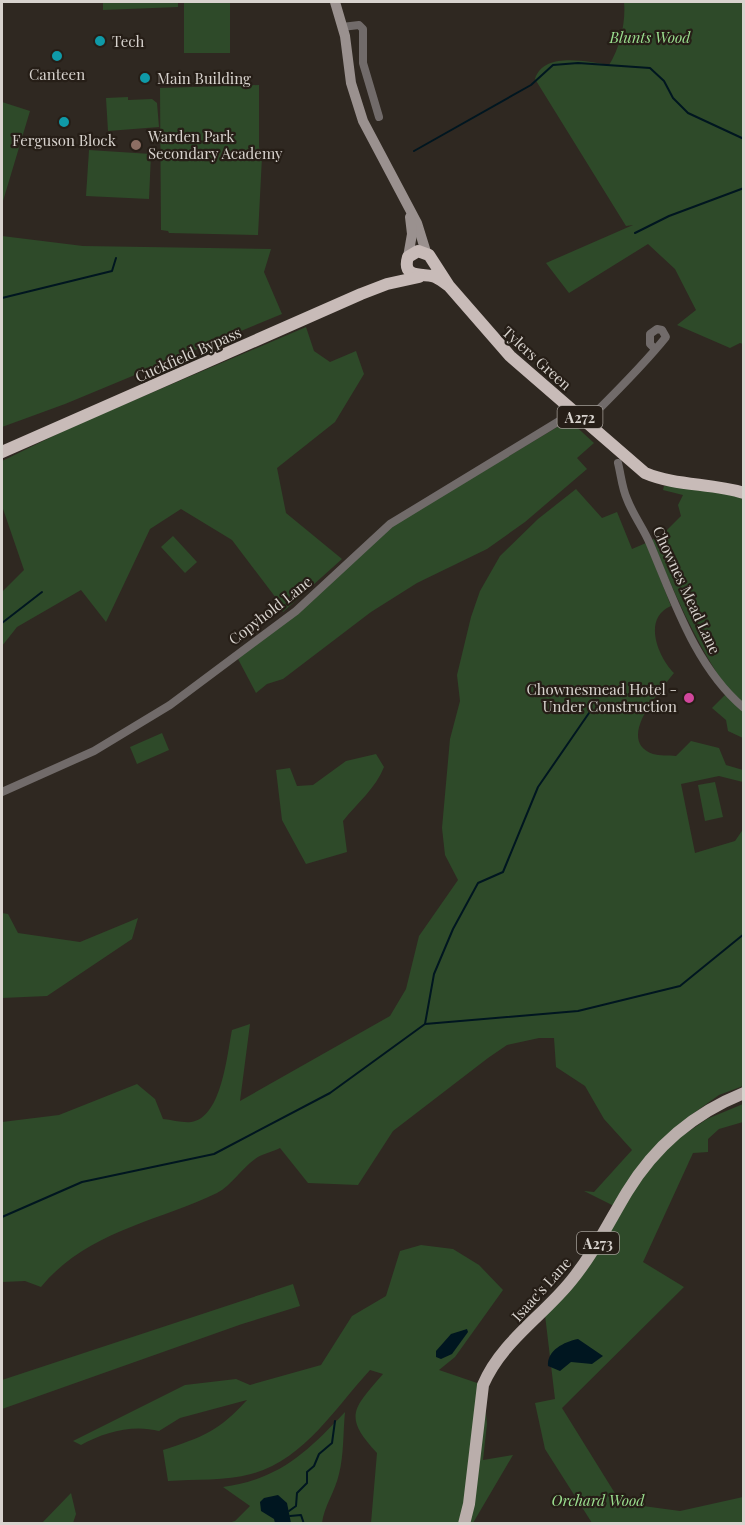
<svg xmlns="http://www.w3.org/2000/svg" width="745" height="1525" viewBox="0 0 745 1525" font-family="'Playfair Display',serif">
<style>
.green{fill:#2e4a29}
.water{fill:#001620}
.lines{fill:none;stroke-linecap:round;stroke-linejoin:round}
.stream{stroke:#001620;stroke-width:2}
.minor{stroke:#716b6a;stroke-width:8}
.secondary{stroke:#9a918f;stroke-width:10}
.primary{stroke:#baaeab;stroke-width:12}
.trunk{stroke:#c8bbb8;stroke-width:12}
.culture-dot{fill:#0f9aa8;stroke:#261e17;stroke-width:2}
.education-dot{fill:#8d6e63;stroke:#261e17;stroke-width:2}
.hotel-dot{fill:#d1479c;stroke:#261e17;stroke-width:2}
.labels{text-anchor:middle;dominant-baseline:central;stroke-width:4.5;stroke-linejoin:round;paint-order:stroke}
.shield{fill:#261e17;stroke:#a39d97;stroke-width:1.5}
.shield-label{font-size:14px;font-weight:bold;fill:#d8d3ce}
.park-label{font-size:15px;font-style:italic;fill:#9bdf8f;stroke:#261e17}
.poi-label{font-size:15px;fill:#d8d3ce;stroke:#261e17;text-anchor:start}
.street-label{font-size:15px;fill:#d8d3ce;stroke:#261e17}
</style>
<rect width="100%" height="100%" fill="#2f2821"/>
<g class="green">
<path d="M103,2H178V7L103,10Z"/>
<rect x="184" y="2" width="46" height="51"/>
<path d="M624,2H743V344L740,343L730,348L677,325L696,310L675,269L648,244L569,293L546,263L633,225L626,226L535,79C544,51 588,62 609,65C620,48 626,22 624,2Z"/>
<path d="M259,85V147L262,157L258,235L169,233L168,231L161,230L160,88Z"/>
<path d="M128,97V100L152,99L157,103L159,127L108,131L106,98Z"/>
<path d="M2,102L30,111L3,201L2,200Z"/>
<path d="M89,150L151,154L149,199L86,196Z"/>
<path d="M2,236L83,246L271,249L264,272L282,314L65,404L2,427Z"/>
<path d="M306,327L314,351L330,362L356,351L364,374L335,422L277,468L286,513L342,559L283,612L276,598L232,540L181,509L150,529L106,622L81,590L17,627L2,646V592L24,570L2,506V461L76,425Z"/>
<path d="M569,420L594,443L577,458L587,469L525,522L487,549L417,583L371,612L283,679L267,684L256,693L238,659L323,591L392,526Z"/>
<path d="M664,486C692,487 718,488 743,499V738L728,731L726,720L712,708L729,691C696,644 674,592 652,540L665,532L681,516L678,505L683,495L663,490Z"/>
<path d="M576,489L602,518L617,512L632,549L646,543L671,606C642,618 658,657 674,673C662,689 614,740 653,754C659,756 669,755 676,756L691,741L719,748L726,765L743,770V782L719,776L681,784L695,853L735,841L744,828L743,1086L719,1095L691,1115L685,1134L707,1119L743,1104V1122L719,1129L708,1139V1152L693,1153L643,1262L684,1287L562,1408L621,1503L680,1511L743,1497V1523H592L545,1449L535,1403L555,1399L545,1315L614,1206L584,1191L594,1192L632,1150L604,1119L585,1086L556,1067L554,1038H539L507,1045L488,1058L393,1131L358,1185L308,1183L280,1148C272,1152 261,1154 255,1159C241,1169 232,1185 217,1193C156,1222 86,1232 41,1287L25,1281L2,1282V1122L59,1115L137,1084L155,1099L163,1119C172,1120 183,1123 191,1122C222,1118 227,1054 232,1030L250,1024L240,1101L390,1016L406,989L419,936L458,880L445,855L442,828L450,739L460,701L457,675L471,617L480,591L500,556L538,519Z"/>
<path d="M173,536L197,562L185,573L161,547Z"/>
<path d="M162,733L169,750L137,764L130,747Z"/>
<path d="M376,754L384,767C376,788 357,803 343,821L347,852L306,864L282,820L276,770L290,768L297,786L313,785L346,761Z"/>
<path d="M715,782L723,817L705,821L698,785Z"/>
<path d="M2,913L8,914L18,933L80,942L138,918L132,939L47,996L2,998Z"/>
<path d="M421,1245L453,1249L479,1265L503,1290L455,1357L439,1370L483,1385L487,1424L483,1460L513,1455L473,1523H371L377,1453C342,1416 354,1408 383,1374L370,1370C335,1408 304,1460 251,1474C226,1481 195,1479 168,1481L163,1450C203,1437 219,1431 247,1400L180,1418L159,1431C133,1424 104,1432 81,1445L73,1441L185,1385L236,1379L250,1385L321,1365L352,1316L386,1296L400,1251Z"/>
<path d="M293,1284L300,1306L242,1324L2,1409V1380Z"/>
<path d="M345,1412C343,1432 344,1455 339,1474C335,1492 324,1506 322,1523H228L235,1521L250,1506L223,1487C280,1479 307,1452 345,1412Z"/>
<path d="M71,1493L76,1514L73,1523H42Z"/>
</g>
<g class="water">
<path d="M467,1329L468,1332L452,1354L441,1359L436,1357V1351L451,1334Z"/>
<path d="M578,1339L603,1356L592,1364L571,1362L560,1371L548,1366C547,1350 564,1342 578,1339Z"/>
<path d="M278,1495L287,1503L291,1523H275L274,1519L261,1511L260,1502L264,1498Z"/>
</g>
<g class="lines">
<g class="stream">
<path d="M414,151L531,85L553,65L578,63L650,68L664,81L673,98L688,113L744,139"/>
<path d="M635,233L669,216L744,188"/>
<path d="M2,298L112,271L116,258"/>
<path d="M2,623L42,592"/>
<path d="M425,1024L434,974L453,929L478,883L503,872L538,787L589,713"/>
<path d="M2,1217L82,1182L214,1154L330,1093L425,1024L578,1011L680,986L744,934"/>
<path d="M289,1511L296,1506L297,1493L307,1483V1472L314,1466L319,1454L332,1443L335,1421"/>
<path d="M290,1516L301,1515L304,1524"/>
</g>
<g class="minor">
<path d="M342,27L359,25L363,29V63L379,117"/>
<path d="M586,422C613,395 642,367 666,337L662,330L657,329L650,334V344L655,349"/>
<path d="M618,463C621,475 622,488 627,499C633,515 644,529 650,544C674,601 696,668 744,708"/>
<path d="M2,792L94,751L170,705L296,611L390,524L574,412"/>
</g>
<g class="secondary">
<path d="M335,2L345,36L351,83L363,121L417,223L426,252"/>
<path d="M408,257L412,234L410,217"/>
</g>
<path class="primary" d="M464,1524L469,1504L483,1385C501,1342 543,1316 571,1281C594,1253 609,1222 627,1192C655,1146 694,1113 744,1093"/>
<g class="trunk">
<path d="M449,286C443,282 438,277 432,276C419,274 402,277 408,257L418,251L429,255L449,286L510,356L645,473C675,486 711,483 744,493"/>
<path d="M2,452L361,294L387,284L419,277"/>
</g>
</g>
<g class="culture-dot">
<circle cx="100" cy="41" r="6"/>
<circle cx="57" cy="56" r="6"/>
<circle cx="145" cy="78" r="6"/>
<circle cx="64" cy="122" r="6"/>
</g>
<circle class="education-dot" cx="136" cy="145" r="6"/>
<circle class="hotel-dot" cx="689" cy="698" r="6"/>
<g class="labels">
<g class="shield">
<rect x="557.5" y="406" width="45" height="22" rx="4.5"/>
<rect x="577" y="1232" width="42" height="22" rx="4.5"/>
</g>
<g class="shield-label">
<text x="580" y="417">A272</text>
<text x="598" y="1243">A273</text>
</g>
<g class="park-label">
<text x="650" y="37">Blunts Wood</text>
<text x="598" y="1500">Orchard Wood</text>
</g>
<g class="poi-label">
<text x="112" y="41">Tech</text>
<text x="57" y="74" text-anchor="middle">Canteen</text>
<text x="157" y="78">Main Building</text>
<text x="148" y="136">Warden Park<tspan x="148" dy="17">Secondary Academy</tspan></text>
<text x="64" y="140" text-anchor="middle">Ferguson Block</text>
<text x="677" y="689" text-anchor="end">Chownesmead Hotel -<tspan x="677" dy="17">Under Construction</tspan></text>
</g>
<g class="street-label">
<text transform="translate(188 354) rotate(-24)">Cuckfield Bypass</text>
<text transform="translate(537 358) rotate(42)">Tylers Green</text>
<text transform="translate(687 590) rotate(65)">Chownes Mead Lane</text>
<text transform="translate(270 610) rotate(-38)">Copyhold Lane</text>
<text transform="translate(541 1289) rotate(-48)">Isaac's Lane</text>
</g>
</g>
<rect width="745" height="1525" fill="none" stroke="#d8d3ce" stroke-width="6"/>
</svg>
